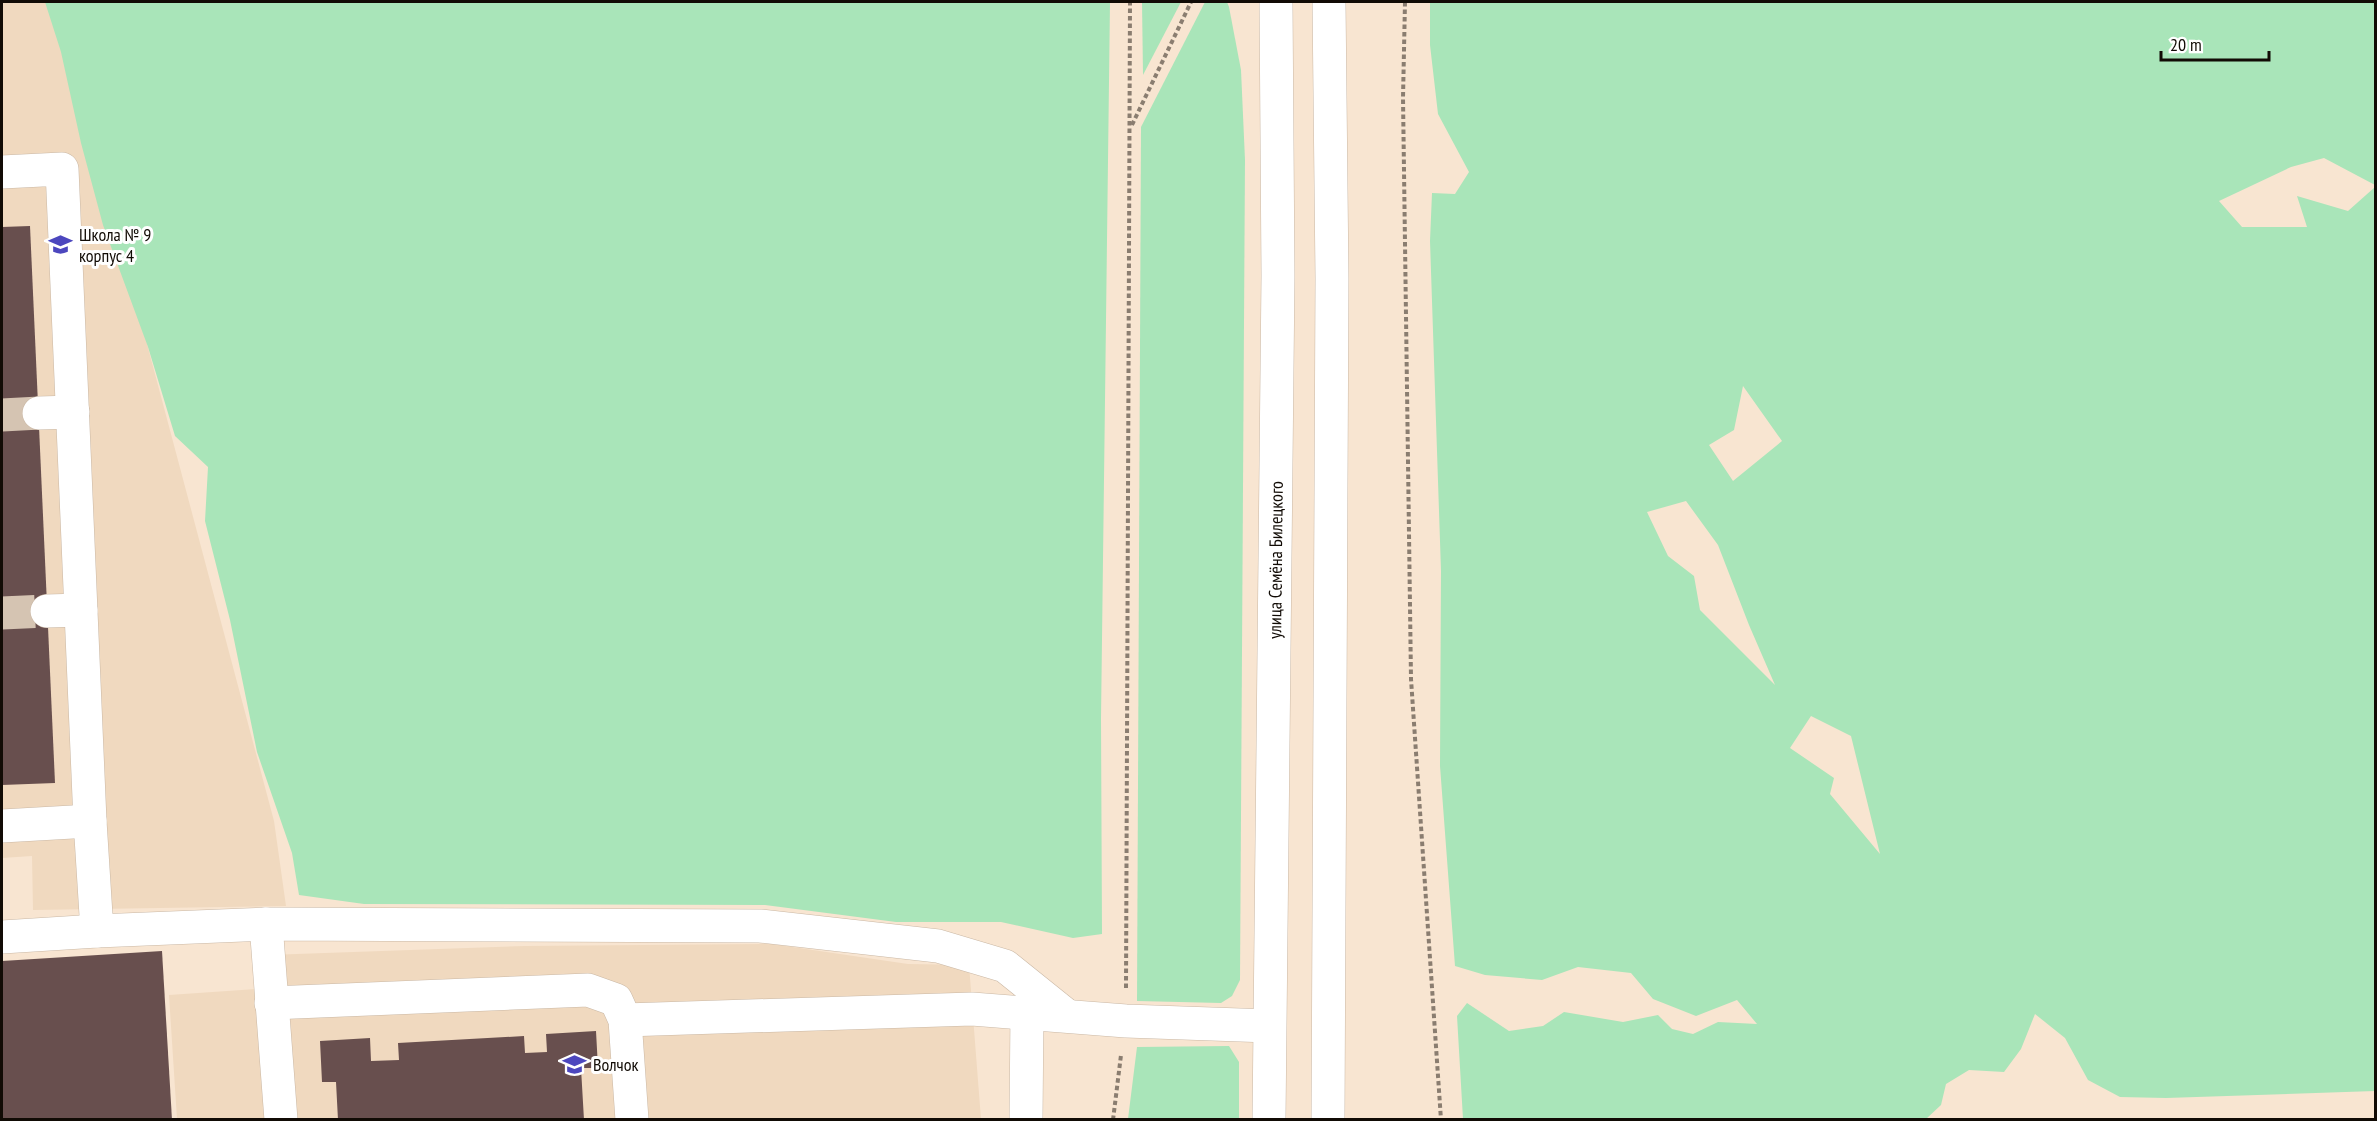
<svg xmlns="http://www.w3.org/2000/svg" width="2377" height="1121" viewBox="0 0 2377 1121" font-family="'PT Sans Narrow',sans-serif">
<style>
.built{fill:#f0d9bf}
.green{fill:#a9e5b9;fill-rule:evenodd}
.building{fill:#684f4e}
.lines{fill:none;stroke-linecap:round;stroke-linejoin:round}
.minor-tunnel{stroke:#d5c4b2;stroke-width:33;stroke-dasharray:33 16;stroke-linecap:butt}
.minor-casing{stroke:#cab8a5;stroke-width:34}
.major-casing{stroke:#cab8a5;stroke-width:34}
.path{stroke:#8a7d70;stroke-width:4;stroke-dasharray:4.5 3;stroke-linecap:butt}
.minor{stroke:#fff;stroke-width:33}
.major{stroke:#fff;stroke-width:33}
.labels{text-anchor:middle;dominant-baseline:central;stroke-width:6;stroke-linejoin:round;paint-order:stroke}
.poi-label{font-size:18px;fill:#110b05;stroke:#fff;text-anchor:start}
.street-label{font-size:18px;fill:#110b05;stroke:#fff}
</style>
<rect width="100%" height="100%" fill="#f8e5d1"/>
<g class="built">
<path d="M2,2H56L274,821L286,906L33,910L32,856L2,858Z"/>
<path d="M772,944L908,964L969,965L981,1119H177L169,995L256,989L268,955L525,946Z"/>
</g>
<g class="green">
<path d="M45,2H1110L1101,719L1102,934L1073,938L1001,922H896L765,905L364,904L299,895L292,853L257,752L230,620L205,521L208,467L175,436L148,347L103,225L81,143L61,52Z"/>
<path d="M1142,2H1181L1143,75Z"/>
<path d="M1205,2H1227L1229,7L1241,70L1245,160L1240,980L1232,996L1221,1003L1137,1001L1141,127Z"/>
<path d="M1430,2H2375V185L2324,158L2291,167L2219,201L2242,227H2307L2297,196L2348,211L2375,187V1091L2166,1098L2120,1097L2088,1080L2065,1038L2035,1014L2021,1049L2004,1072L1969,1070L1946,1084L1941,1105L1926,1119H1463L1457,1016L1467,1003L1509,1031L1543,1026L1564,1012L1623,1022L1658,1015L1672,1029L1693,1034L1718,1022L1757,1024L1737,1000L1696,1016L1653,999L1631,973L1578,967L1542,980L1485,975L1455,966L1440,766L1441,571L1430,241L1432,193L1455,194L1469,172L1438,114L1430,45ZM1743,386L1782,441L1733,481L1709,445L1734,430ZM1686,501L1718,545L1749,625L1775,685L1700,610L1694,576L1668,556L1647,512ZM1811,716L1851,736L1880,854L1830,794L1834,778L1790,748Z"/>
<path d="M1229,1046L1239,1062V1119H1128L1137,1047Z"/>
</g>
<g class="building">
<path d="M30,226L55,783L2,785V227Z"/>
<path d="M162,951L172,1120H2V961Z"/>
<path d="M596,1031L598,1068H581L584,1120H338L336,1082H322L320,1041L370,1038L371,1061L399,1060L398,1043L524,1036L525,1053L547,1052L546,1034Z"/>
</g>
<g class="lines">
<g class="minor-tunnel">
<path d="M2,415L39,413"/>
<path d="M2,613L47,611"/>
</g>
<defs>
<g id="minor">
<path d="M2,172L62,169L90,821L97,931L266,924L760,926L938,946L1005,966L1066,1015"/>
<path d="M39,413L73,412"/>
<path d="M47,611L81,610"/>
<path d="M2,826L90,821"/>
<path d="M266,924L281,1120"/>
<path d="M2,937L97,931"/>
<path d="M271,1003L588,990L616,1000L625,1020L632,1120"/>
<path d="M625,1020L972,1009L1126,1021L1269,1026"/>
<path d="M1026,1120L1027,1012"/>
</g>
<g id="major">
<path id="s1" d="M1269,1120L1278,276L1276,2"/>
<path d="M1328,1120L1332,278L1329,2"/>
</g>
</defs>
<use href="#minor" class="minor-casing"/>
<use href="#major" class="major-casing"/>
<g class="path">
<path d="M1405,2L1403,98L1411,679L1441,1120"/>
<path d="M1132,125L1191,2"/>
<path d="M1126,988L1130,2"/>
<path d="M1113,1120L1121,1055"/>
</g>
<use href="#minor" class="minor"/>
<use href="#major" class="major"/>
</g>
<defs>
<symbol id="school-bare" viewBox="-9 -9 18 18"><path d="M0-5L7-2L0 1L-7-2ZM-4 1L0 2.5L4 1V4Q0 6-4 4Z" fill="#4c47be" stroke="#fff" stroke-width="2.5" paint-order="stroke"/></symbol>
</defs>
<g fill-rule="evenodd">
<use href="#school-bare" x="44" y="228" width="33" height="33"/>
<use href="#school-bare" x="558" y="1048" width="33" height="33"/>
</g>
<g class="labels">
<g class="poi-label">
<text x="79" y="234">Школа № 9<tspan x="79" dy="21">корпус 4</tspan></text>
<text x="593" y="1064">Волчок</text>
</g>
<g class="street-label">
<text stroke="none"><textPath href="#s1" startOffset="560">улица Семёна Билецкого</textPath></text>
</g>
</g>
<rect width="2377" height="1121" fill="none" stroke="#110b05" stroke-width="6"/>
<path d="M2161 51v9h108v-9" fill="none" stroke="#110b05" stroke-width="3"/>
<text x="2170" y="51" font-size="18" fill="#110b05" stroke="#ffffff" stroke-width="4.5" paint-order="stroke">20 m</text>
</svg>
